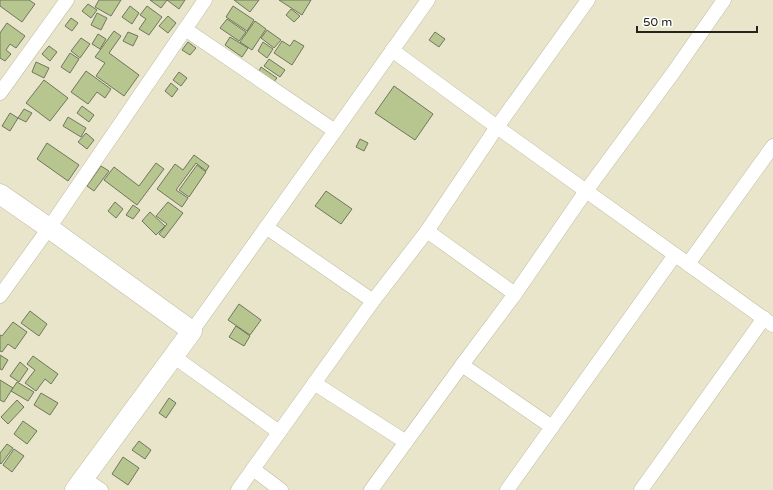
<svg xmlns="http://www.w3.org/2000/svg" width="773" height="490" font-family="'Varela Round',sans-serif">
<rect width="100%" height="100%" fill="#e9e5ca"/>
<g fill="#b7c68f" stroke="#70765f">
<path d="M0 0H29L35 4 22 22 0 6Z"/>
<path d="M99 0H121L111 16 95 7Z"/>
<path d="M150 0H185L179 9 167 0 161 8Z"/>
<path d="M234 0H259L250 12Z"/>
<path d="M279 0H311L302 15Z"/>
<path d="M88 4 97 10 91 18 82 11Z"/>
<path d="M130 6 139 13 132 24 122 17Z"/>
<path d="M147 6 162 17 149 35 139 29 146 19 140 15Z"/>
<path d="M233 6 254 20 247 31 226 17Z"/>
<path d="M291 9 300 16 294 22 286 15Z"/>
<path d="M97 13 107 18 101 30 91 25Z"/>
<path d="M168 16 176 23 168 33 159 26Z"/>
<path d="M71 18 78 23 72 31 65 26Z"/>
<path d="M227 19 246 32 239 41 220 28Z"/>
<path d="M255 21 266 29 252 50 240 42Z"/>
<path d="M7 23 25 36 16 48 10 44 6 50 11 54 5 61 0 58V33Z"/>
<path d="M267 30 281 40 274 48 261 38Z"/>
<path d="M114 31 121 36 109 53 139 75 124 96 96 76 105 63 95 57Z"/>
<path d="M128 32 138 36 133 46 123 41Z"/>
<path d="M435 32 445 39 439 47 429 40Z"/>
<path d="M98 34 106 39 100 49 92 44Z"/>
<path d="M230 37 248 48 242 57 225 45Z"/>
<path d="M81 38 90 44 80 58 71 51Z"/>
<path d="M294 40 304 46 292 65 274 53 282 41 290 46Z"/>
<path d="M188 42 196 48 190 55 182 50Z"/>
<path d="M263 42 273 49 267 58 258 51Z"/>
<path d="M49 46 57 52 50 61 42 54Z"/>
<path d="M70 53 79 59 70 73 61 67Z"/>
<path d="M269 59 285 70 280 77 264 66Z"/>
<path d="M36 62 49 68 44 78 32 72Z"/>
<path d="M261 67 277 78 273 83 258 73Z"/>
<path d="M86 71 111 89 105 98 97 92 88 104 71 92Z"/>
<path d="M179 72 187 78 181 86 173 80Z"/>
<path d="M44 80 68 98 50 121 26 103Z"/>
<path d="M171 83 178 89 172 97 165 91Z"/>
<path d="M394 86 433 114 415 140 375 113Z"/>
<path d="M82 106 94 115 89 122 77 113Z"/>
<path d="M24 109 32 113 26 122 18 118Z"/>
<path d="M10 113 18 118 10 131 2 126Z"/>
<path d="M68 117 86 128 81 137 63 126Z"/>
<path d="M86 133 94 140 87 149 78 142Z"/>
<path d="M360 139 368 143 364 151 356 147Z"/>
<path d="M47 143 79 165 68 181 37 159Z"/>
<path d="M194 155 209 166 206 171 196 163 176 190 188 198 182 207 157 189 175 164 183 170Z"/>
<path d="M156 163 164 169 137 205 104 180 114 167 139 186Z"/>
<path d="M197 165 206 172 189 197 179 190Z"/>
<path d="M101 166 109 171 94 191 87 186Z"/>
<path d="M326 191 352 209 341 224 315 206Z"/>
<path d="M115 202 123 209 116 218 108 211Z"/>
<path d="M168 202 183 213 164 238 159 234 167 224 156 216Z"/>
<path d="M133 205 140 210 133 219 126 215Z"/>
<path d="M150 212 165 226 156 235 142 221Z"/>
<path d="M239 304 261 320 250 335 228 320Z"/>
<path d="M30 311 47 324 39 336 21 323Z"/>
<path d="M13 322 27 332 15 349 8 344 2 352 0 351V335L2 336Z"/>
<path d="M236 326 250 336 244 346 229 337Z"/>
<path d="M0 355 8 360 2 370 0 369Z"/>
<path d="M33 356 58 374 51 384 45 379 36 391 25 383 35 370 27 364Z"/>
<path d="M20 362 28 369 19 382 10 376Z"/>
<path d="M0 380 13 388 4 402 0 400Z"/>
<path d="M17 382 34 392 28 401 11 391Z"/>
<path d="M41 393 58 403 50 415 34 405Z"/>
<path d="M169 398 176 403 166 418 159 413Z"/>
<path d="M17 400 24 407 8 424 1 417Z"/>
<path d="M23 421 37 431 27 444 14 434Z"/>
<path d="M139 441 151 450 145 459 132 450Z"/>
<path d="M7 444 13 448 1 464 0 463V453Z"/>
<path d="M14 449 24 456 12 472 3 465Z"/>
<path d="M123 457 139 468 128 485 112 474Z"/>
</g>
<g fill="none" stroke-linecap="round" stroke-linejoin="round">
<g stroke="#bfbba1" stroke-width="15">
<g id="street">
<path d="M185 29 335 131"/>
<path d="M392 50 497 127 773 325"/>
<path d="M0 93 67 0"/>
<path d="M266 227 373 301"/>
<path d="M427 231 515 294"/>
<path d="M688 264 773 146"/>
<path d="M0 296 49 228 205 0"/>
<path d="M192 331 335 131 428 0"/>
<path d="M173 356 279 432"/>
<path d="M462 365 552 427"/>
<path d="M314 383 406 442"/>
<path d="M253 469 281 490"/>
<path d="M83 478 101 490"/>
<path d="M238 490 373 301 427 231 497 127 588 0"/>
<path d="M371 490 462 365 515 294 586 191 673 73 724 0"/>
<path d="M507 490 675 255"/>
<path d="M641 490 764 318"/>
</g>
</g>
<g stroke="#bfbba1" stroke-width="21">
<path id="secondary" d="M0 194 49 228 192 331 75 490"/>
</g>
<use href="#street" stroke="#fff" stroke-width="14"/>
<use href="#secondary" stroke="#fff" stroke-width="20"/>
</g>
<path d="M637 26v6h120v-6" fill="none" stroke="#25241a" stroke-width="2"/>
<text x="643" y="26" font-size="12" fill="#25241a" stroke="#ffffff" stroke-width="3" paint-order="stroke">50 m</text>
</svg>
